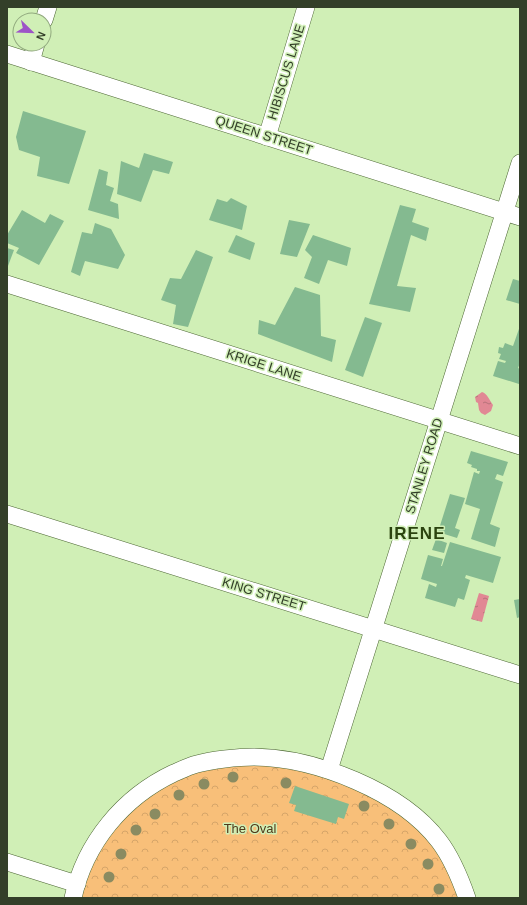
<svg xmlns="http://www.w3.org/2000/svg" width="527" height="905" font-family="Arial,sans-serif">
<defs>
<pattern id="forest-crowns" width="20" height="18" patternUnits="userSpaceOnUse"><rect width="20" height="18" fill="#f8bf79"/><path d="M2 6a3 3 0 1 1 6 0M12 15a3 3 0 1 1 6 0" fill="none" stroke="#d5a569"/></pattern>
<pattern id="water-ripples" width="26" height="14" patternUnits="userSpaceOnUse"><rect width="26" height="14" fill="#e18894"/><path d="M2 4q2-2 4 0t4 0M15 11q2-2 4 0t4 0" fill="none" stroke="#b77179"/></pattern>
</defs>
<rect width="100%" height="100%" fill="#d0efb6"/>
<path fill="url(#forest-crowns)" d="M255 756 359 783 441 841 462 898H73L75 884 149 783Z"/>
<g fill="url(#water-ripples)">
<path d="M482 392C487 393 490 401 493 405L491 411 485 415 481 413 479 410 478 403 476 402 475 397Z"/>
<path d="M479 593 489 596 482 622 471 619Z"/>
</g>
<g fill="#84ba90">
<path d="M23 111 86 131 69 184 37 176 40 157 19 150 16 137Z"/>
<path d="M144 153 173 162 169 174 153 170 141 202 117 194 121 161 139 168Z"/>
<path d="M99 169 108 172 106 185 114 188 110 201 118 204 119 219 88 210Z"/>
<path d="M231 198 247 206 242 230 209 220 217 199 227 202Z"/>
<path d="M400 205 416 209 412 222 429 228 426 241 411 235 397 286 416 288 410 312 369 304Z"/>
<path d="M22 210 45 223 50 214 64 221 39 265 16 253 19 248 7 243V235Z"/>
<path d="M289 220 310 224 297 257 280 254Z"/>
<path d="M95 223 111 229 125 255 118 269 85 261 80 276 71 272 82 232 92 234Z"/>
<path d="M236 235 255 243 250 260 228 252Z"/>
<path d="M313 235 351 248 347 266 328 260 319 284 304 278 312 257 305 250Z"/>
<path d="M7 248 14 250 8 266H7Z"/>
<path d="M196 250 213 257 188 327 173 324 176 305 161 300 170 278 181 279Z"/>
<path d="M513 279 520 281V304L506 300Z"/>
<path d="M295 287 320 295 321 336 336 340 332 362 258 334 259 320 275 325Z"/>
<path d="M365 317 382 323 363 377 345 370Z"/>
<path d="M520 326V363L518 368 520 369V379L519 384 493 376 498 361 505 363 506 361 499 359 501 354 498 353 499 347 503 348 505 343 513 346Z"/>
<path d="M471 451 508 462 503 476 497 474 495 479 503 482 490 524 500 528 495 547 471 539 480 509 465 504 474 472 479 474 480 471H477V469L471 467 472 465 467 463Z"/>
<path d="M450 494 465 498 455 528 460 530 457 538 438 532Z"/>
<path d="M436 539 447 543 444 553 432 550Z"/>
<path d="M450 542 501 557 493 583 466 575 465 578 470 580 464 600 458 598 455 607 425 598 429 584 436 587 437 584 421 579 428 555 443 559 441 566H442Z"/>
<path d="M520 599V617L517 618 514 600Z"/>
<path d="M295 786 349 804 344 819 338 817 336 824 294 811 296 805 289 803Z"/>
</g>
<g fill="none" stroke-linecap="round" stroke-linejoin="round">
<g stroke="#4c6633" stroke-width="18">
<g id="minor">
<path d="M44 20 48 7"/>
<path d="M7 54 520 217"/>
<path d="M31 62 36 44"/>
<path d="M267 137 306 7"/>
<path d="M7 284 520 446"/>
<path d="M7 514 520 675"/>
<path d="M329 770 520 163"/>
<path d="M7 862 77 884"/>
<path d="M73 898C85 843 123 797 174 773 181 770 189 766 197 764 212 760 237 757 254 757 316 758 401 791 439 841 452 858 460 878 467 898"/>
</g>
</g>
<use href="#minor" stroke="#fff" stroke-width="17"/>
</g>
<g fill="#8a8b61">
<circle cx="233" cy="777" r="5.5"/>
<circle cx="286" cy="783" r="5.5"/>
<circle cx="204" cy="784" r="5.5"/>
<circle cx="179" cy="795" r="5.5"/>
<circle cx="364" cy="806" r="5.5"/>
<circle cx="155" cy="814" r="5.5"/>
<circle cx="389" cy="824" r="5.5"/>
<circle cx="136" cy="830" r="5.5"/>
<circle cx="411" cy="844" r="5.5"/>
<circle cx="121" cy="854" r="5.5"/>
<circle cx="428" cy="864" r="5.5"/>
<circle cx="109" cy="877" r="5.5"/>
<circle cx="439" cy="889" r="5.5"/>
</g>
<g text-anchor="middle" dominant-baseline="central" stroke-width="3" stroke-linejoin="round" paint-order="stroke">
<g font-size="13" fill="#333f29" stroke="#d0efb6">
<text transform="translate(286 72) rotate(-73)">HIBISCUS LANE</text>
<text transform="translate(264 135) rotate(18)">QUEEN STREET</text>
<text transform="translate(264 365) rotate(18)">KRIGE LANE</text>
<text transform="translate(424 466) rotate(-73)">STANLEY ROAD</text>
<text transform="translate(264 594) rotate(17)">KING STREET</text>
</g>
<g font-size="13" fill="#513a1b" stroke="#d0efb6">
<text x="250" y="828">The Oval</text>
</g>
<g font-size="17" font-weight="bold" letter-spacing="1" fill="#2b430f" stroke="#d0efb6">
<text x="417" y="533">IRENE</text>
</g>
</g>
<rect width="527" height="905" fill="none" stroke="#333f29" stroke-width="16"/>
<g transform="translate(32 32) rotate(113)"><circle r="19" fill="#d0efb6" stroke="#91a97e"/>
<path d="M0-3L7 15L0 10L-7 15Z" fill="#9d54c7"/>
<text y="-6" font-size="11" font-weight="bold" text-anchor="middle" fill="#333f29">N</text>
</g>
</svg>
